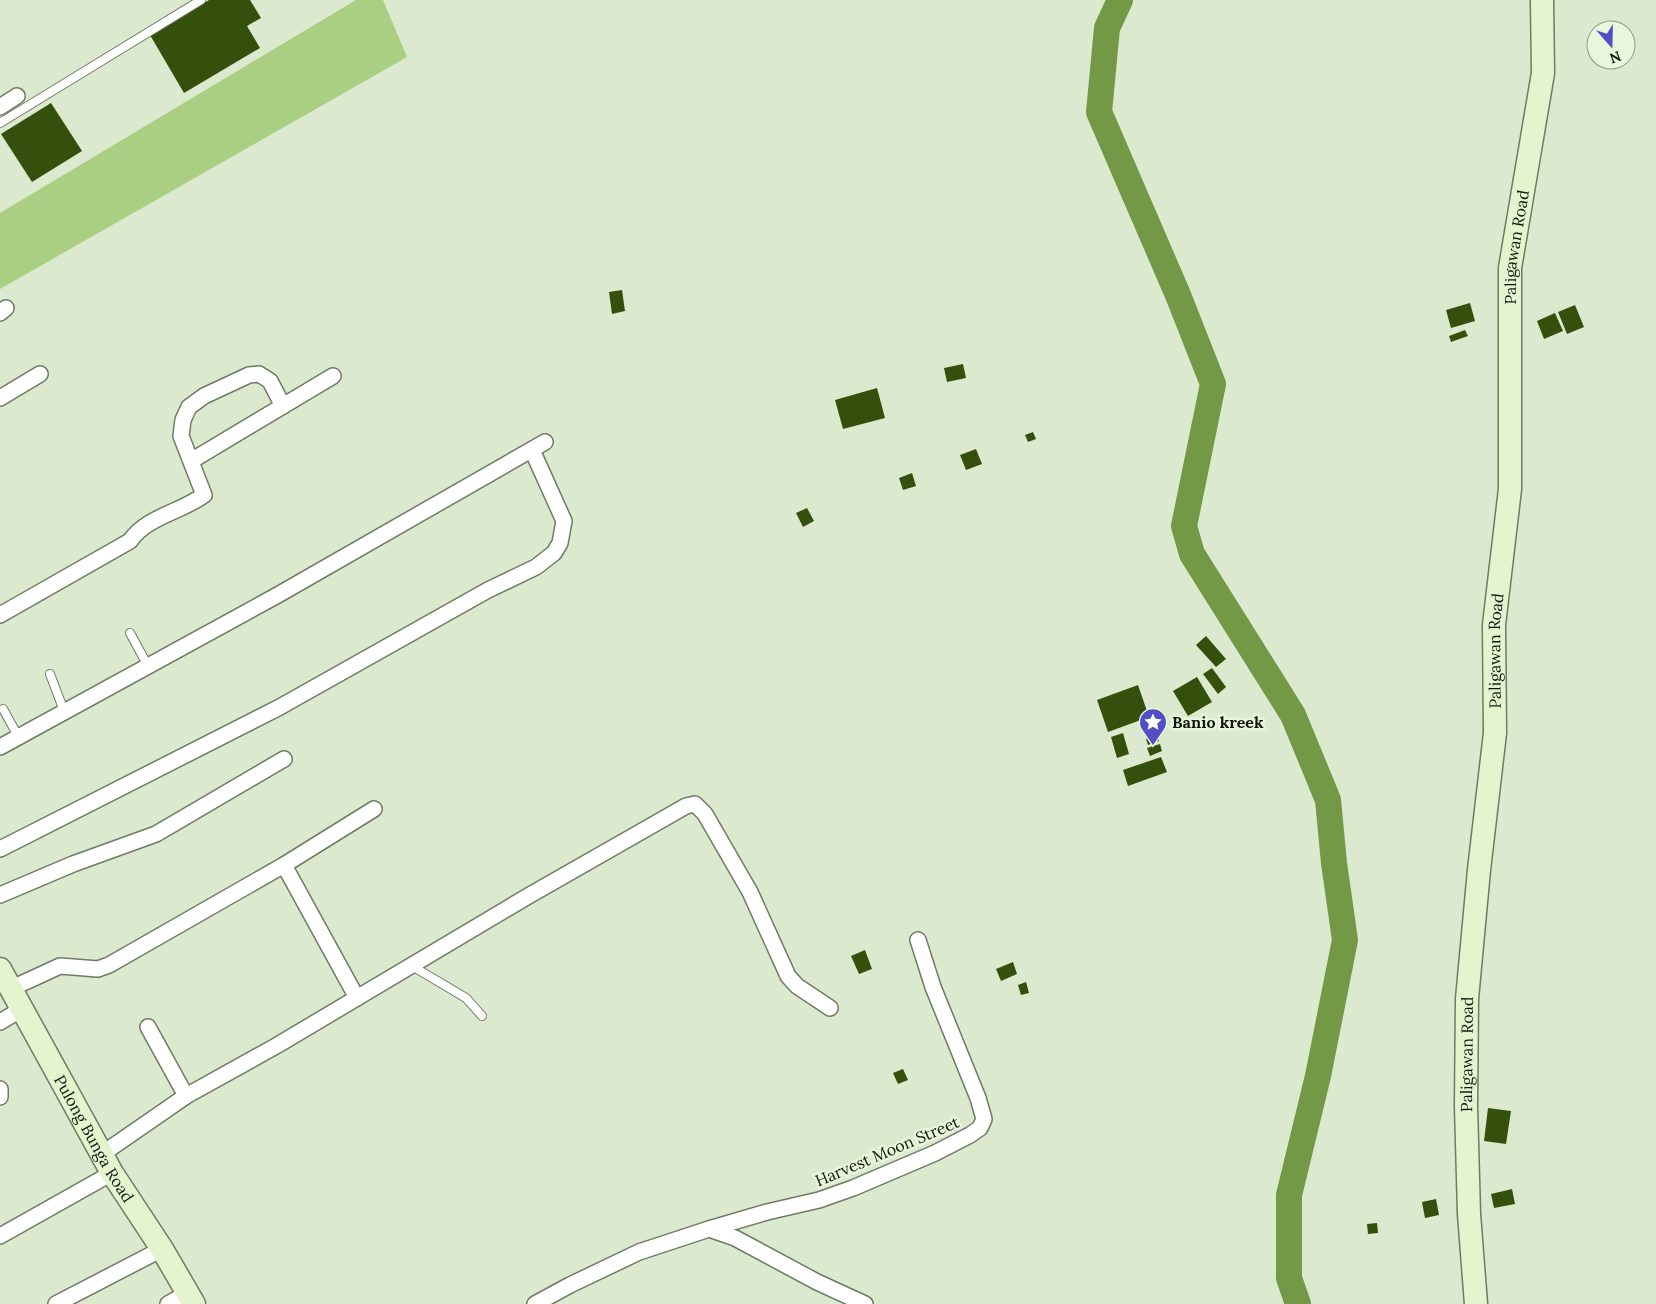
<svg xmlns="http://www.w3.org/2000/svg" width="1656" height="1304" font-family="Lora,serif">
<rect width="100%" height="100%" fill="#dbe9ce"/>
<path fill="#aace82" d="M356 0H383L407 57 0 289V213Z"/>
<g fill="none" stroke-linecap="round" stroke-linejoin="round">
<path stroke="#749946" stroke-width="26" d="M1120 0 1107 28 1099 112 1178 295 1213 384 1184 526 1192 554 1293 715 1328 800 1334 863 1345 940 1318 1076 1289 1195V1278L1298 1304"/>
</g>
<g fill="#35500d">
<path d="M209 0H250L261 18 247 26 260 48 184 93 150 35Z"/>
<path d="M51 103 82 151 32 182 1 134Z"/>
<path d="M622 290 625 311 612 314 609 292Z"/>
<path d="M1470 303 1475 321 1451 328 1446 310Z"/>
<path d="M1575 305 1584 327 1567 334 1558 312Z"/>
<path d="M1555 313 1563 331 1544 339 1537 321Z"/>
<path d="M1465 330 1468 336 1451 342 1449 336Z"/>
<path d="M963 364 966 378 947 382 944 368Z"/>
<path d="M877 388 885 418 843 429 835 400Z"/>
<path d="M1033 432 1036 439 1028 442 1025 435Z"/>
<path d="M976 449 982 464 966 470 960 455Z"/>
<path d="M912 473 916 486 903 490 899 478Z"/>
<path d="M807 508 814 521 803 527 796 513Z"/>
<path d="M1206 636 1226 659 1216 667 1196 645Z"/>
<path d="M1212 668 1226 687 1218 694 1203 674Z"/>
<path d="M1197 677 1212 702 1188 716 1173 691Z"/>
<path d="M1138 685 1149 717 1108 732 1097 700Z"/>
<path d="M1123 733 1129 754 1117 758 1111 737Z"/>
<path d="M1157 735 1159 741 1148 745 1146 739Z"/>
<path d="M1160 744 1162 751 1150 756 1147 748Z"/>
<path d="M1161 757 1167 772 1128 786 1123 770Z"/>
<path d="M865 950 872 969 859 974 851 956Z"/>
<path d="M1013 962 1017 974 1001 981 996 969Z"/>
<path d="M1026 982 1029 993 1021 995 1018 985Z"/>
<path d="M903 1069 908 1080 898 1084 893 1073Z"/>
<path d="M1488 1108 1511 1111 1506 1144 1484 1141Z"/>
<path d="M1512 1189 1515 1204 1494 1208 1491 1194Z"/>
<path d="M1436 1199 1439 1215 1425 1218 1422 1202Z"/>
<path d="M1377 1223 1378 1233 1368 1234 1367 1224Z"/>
</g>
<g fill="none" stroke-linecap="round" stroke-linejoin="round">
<g stroke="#6f7b63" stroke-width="10">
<g id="lane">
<path d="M0 123 201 0"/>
<path d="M130 633 148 666"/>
<path d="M50 674 64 711"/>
<path d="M3 709 18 736"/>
<path d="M412 966 466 998 482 1016"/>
</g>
</g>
<g stroke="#6f7b63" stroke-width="18">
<g id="street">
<path d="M0 107 17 96"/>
<path d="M0 313 6 308"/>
<path d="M0 398 40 374"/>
<path d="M191 461 333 376"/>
<path d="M0 615 130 541C146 517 181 512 204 495L181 436 183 420 189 407 204 396 249 375 259 374 270 381 283 406"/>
<path d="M0 747 276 596 545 442"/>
<path d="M0 849 278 708 488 590 536 567 554 553 560 543 564 521 532 450"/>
<path d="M284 865 357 998"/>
<path d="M0 895 73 864 156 834 284 759"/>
<path d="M10 989 60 966 98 969 109 965 284 865 374 809"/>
<path d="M0 1022 22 1009"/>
<path d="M148 1027 186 1096"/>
<path d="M0 1089V1097"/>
<path d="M102 1154 186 1096 276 1046 530 895 686 806 695 804 705 814 750 892 788 976 797 986 830 1008"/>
<path d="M709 1229 735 1238 817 1282 865 1304"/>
<path d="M0 1236 112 1173"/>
<path d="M56 1304 162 1249"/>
<path d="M168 1304 187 1293"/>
<path d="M535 1304 570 1285 639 1252 709 1229 767 1212 819 1200 853 1188 935 1153 970 1135 980 1128 984 1119 978 1098 933 987 918 940"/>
</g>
</g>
<g stroke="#6f7b63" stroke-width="25">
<g id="secondary">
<path id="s1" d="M0 969 112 1173 162 1249 194 1304"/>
<path id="s2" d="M1476 1304 1469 1214 1466 1106 1467 999 1479 870 1495 733 1494 625 1510 489V268L1543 73 1542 0"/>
</g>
</g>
<use href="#lane" stroke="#fff" stroke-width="8"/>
<use href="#street" stroke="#fff" stroke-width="15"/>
<use href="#secondary" stroke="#e3f4ce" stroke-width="22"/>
</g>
<defs>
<g id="sight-pin" transform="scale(1.4375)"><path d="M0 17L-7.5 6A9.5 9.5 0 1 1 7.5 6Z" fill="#534ec5" stroke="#e8f6db"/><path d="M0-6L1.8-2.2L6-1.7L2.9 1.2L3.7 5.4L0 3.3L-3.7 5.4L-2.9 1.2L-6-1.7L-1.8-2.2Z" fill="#fff"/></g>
</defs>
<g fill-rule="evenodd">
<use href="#sight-pin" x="1153" y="722"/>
</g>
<g text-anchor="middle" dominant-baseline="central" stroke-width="5" stroke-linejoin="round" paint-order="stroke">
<g font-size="16" fill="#12170d" stroke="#e8f6db">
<text stroke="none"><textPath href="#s2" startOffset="1060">Paligawan Road</textPath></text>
<text stroke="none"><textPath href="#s2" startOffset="655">Paligawan Road</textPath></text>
<text stroke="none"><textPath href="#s2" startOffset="250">Paligawan Road</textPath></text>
<text stroke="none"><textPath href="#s1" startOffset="194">Pulong Bunga Road</textPath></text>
<text transform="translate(887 1151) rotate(-23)">Harvest Moon Street</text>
</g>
<g font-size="16" font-weight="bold" fill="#12170d" stroke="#e8f6db" text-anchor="start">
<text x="1172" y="722">Banio kreek</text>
</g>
</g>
<g transform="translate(1611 45) rotate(160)"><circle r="24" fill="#e8f6db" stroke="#929d89"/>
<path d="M0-4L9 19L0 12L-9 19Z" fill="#534ec5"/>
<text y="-8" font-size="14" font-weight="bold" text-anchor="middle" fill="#12170d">N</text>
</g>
</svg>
